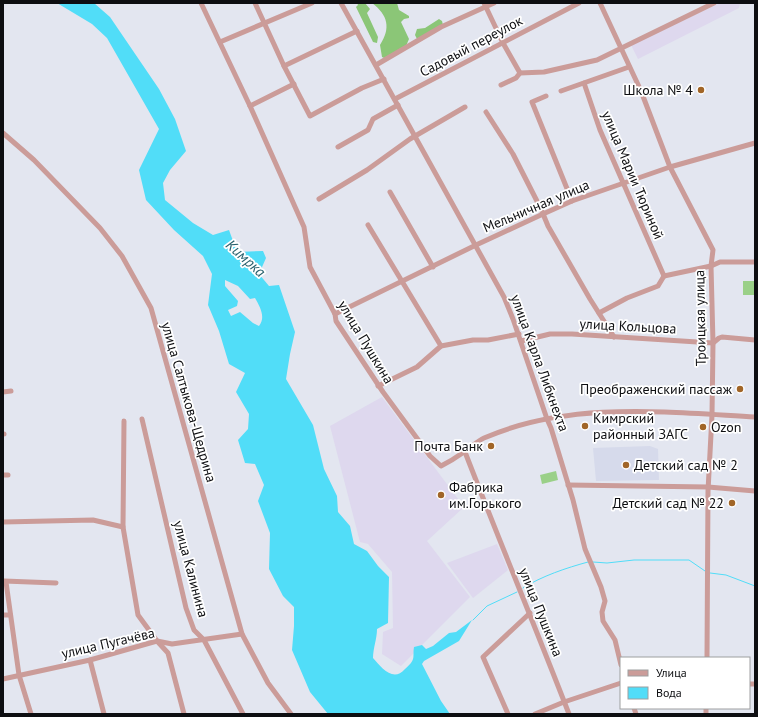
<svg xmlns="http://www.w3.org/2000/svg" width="758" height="717" font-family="'PT Sans',sans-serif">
<rect width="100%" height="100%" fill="#e3e6f0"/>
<path fill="#d6daeb" d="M650 446 658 449 659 480 596 481 593 448Z"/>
<g fill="#ded8ee">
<path d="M720 3H740L739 8 638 59 631 45Z"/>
<path d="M382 397 464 507 427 541 470 597 401 666 382 654 383 632 393 628 392 572 368 544 360 542 330 426Z"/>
<path d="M497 544 508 570 473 598 447 563Z"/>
</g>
<g fill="#9ad088">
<rect x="743" y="281" width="12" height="14"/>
<path d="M556 471 558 480 542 484 540 475Z"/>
</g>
<g fill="#8bc677">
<path d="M357 3H365L370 9 367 13 378 37 377 43 373 42 356 7 358 5Z"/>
<path d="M372 3H397L399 10 409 16V18L404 19 401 22 409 39 406 46 386 59 382 57 380 45C391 28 388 15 372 3Z"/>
<path d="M439 19 442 21 443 25 417 39 415 35 417 29 425 28Z"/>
</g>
<path fill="#51ddf8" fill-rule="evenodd" d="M57 3H94L110 17 159 89 175 119 186 151 170 170 163 183 165 200 193 223 213 235 229 230 237 252 263 251 266 258 259 274 269 286 279 285 295 332 290 354 286 379 313 425 324 469 337 496 338 512 350 526 354 544 367 551 378 566 389 577 388 623 377 629C377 639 373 648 373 658 381 667 393 683 405 669 407 667 412 663 413 659 414 656 413 651 414 647L422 645 426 649 433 646 449 633 456 632 472 620 459 641 424 661 422 664 441 701 450 714H328L310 692 292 650 294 626V607L283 596 269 569 270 533 258 501 264 485 255 464 245 463 238 440 248 429 249 414 236 392 245 373 229 364 219 331 208 305 212 274 203 256 174 230 146 200 139 170 159 129 107 38 92 24ZM225 280 238 286 250 299 255 298C260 307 266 317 259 326L253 323 240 312 231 316 228 310 237 306 238 301 225 286Z"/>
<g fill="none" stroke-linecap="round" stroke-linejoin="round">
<g stroke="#51ddf8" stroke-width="1">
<path d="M593 562 607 563 634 560H689L705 571"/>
<path d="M710 573 726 575 755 586"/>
<path d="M523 588C542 576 566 568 588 562"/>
<path d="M473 620 487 606 517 592"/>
</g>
<g stroke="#cb9c99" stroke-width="5">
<path d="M201 3 250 106 304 227 310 267 335 314 336 321 383 392 430 456 441 466C449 462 457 457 464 452 471 448 477 441 484 438 569 401 665 412 755 417"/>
<path d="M255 3 284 66 310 116 362 88 384 79"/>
<path d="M341 3 504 297 513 319 547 419 551 428 573 500 585 549 601 587 605 601 602 612 603 621 615 640 621 665"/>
<path d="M484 3 503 43 520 73"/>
<path d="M600 3 641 91 670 167 713 250 711 266 713 343 712 415 708 491 707 658"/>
<path d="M220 42 312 3"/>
<path d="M376 65 441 27 494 3"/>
<path d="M284 66 357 31"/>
<path d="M584 83 600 130 664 276"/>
<path d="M501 85 516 78 520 73 544 72 597 60 714 3"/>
<path d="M561 91 629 67"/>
<path d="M546 96 532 102 572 201"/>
<path d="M395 99 579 3"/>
<path d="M250 106 294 84"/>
<path d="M486 112 513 154 541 209 548 226 590 299 614 337"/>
<path d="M3 133 34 160 100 228 122 256 151 308 242 634 268 683 291 714"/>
<path d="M338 147 368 130 373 119 398 105"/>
<path d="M390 192 433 267"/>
<path d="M319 199 367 170 410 139 465 107"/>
<path d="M368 225 441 346"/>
<path d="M664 276 711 266 720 262H755"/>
<path d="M599 313 627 298 658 286 664 276"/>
<path d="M335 314 476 245 543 214 572 201 670 167 755 143"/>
<path d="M521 341 550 334H572L713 343 719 338 722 337 755 340"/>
<path d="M378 386 417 367 441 346 473 340H488L519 334"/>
<path d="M3 392 11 391"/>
<path d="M142 419 186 608 194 630 204 640 243 714"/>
<path d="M124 421 123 527 138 615 157 641 168 653 184 714"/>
<path d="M3 434H4"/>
<path d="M465 452C499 540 535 626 569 714"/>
<path d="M3 475H8"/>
<path d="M568 485 708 487 755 491"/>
<path d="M3 522 93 520 123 527"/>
<path d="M4 581 56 583"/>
<path d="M6 582 19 675 31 714"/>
<path d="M3 615H10"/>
<path d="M90 660 104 714"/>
<path d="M3 679 90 660 157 641 172 644 242 634"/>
<path d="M749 684H755"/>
<path d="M634 708 636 714"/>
<path d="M508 714 483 657 530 613"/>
<path d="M535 714 564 702 621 683"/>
<path d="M706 714V708"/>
</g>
</g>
<g fill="#a16527" stroke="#fff" stroke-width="1.5">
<circle cx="701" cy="90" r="4"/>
<circle cx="740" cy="389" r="4"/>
<circle cx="585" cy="426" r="4"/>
<circle cx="703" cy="427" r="4"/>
<circle cx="491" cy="446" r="4"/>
<circle cx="626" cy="465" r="4"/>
<circle cx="441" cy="495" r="4"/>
<circle cx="732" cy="503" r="4"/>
</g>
<g text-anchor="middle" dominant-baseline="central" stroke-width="3.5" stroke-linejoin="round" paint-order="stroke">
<g font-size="14" fill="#0d0e11" stroke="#fff">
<text transform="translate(471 46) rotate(-28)">Садовый переулок</text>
<text transform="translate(633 175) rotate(67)">улица Марии Тюриной</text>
<text transform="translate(536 206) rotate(-23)">Мельничная улица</text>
<text transform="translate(700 318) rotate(-91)">Троицкая улица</text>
<text transform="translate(628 326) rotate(3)">улица Кольцова</text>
<text transform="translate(366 342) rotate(59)">улица Пушкина</text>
<text transform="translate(540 363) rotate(70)">улица Карла Либкнехта</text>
<text transform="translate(189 402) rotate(74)">улица Салтыкова-Щедрина</text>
<text transform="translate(191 569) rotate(75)">улица Калинина</text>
<text transform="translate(541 612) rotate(68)">улица Пушкина</text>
<text transform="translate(108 643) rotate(-13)">улица Пугачёва</text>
</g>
<g font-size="14" fill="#0d0e11" stroke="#fff" text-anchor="end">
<text x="693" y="90">Школа № 4</text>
<text x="732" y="389">Преображенский пассаж</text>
<text x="593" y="418" text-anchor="start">Кимрский<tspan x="593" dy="16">районный ЗАГС</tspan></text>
<text x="711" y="427" text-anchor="start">Ozon</text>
<text x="483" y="446">Почта Банк</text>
<text x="634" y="465" text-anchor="start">Детский сад № 2</text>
<text x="449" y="487" text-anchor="start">Фабрика<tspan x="449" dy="16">им.Горького</tspan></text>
<text x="724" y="503">Детский сад № 22</text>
</g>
<g font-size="15" font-style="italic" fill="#28606c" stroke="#fff">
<text transform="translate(246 258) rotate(42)">Кимрка</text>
</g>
</g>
<rect width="758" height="717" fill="none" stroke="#0d0e11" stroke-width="8"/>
<rect x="620" y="657" width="130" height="52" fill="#ffffff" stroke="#9e9fa0"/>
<rect x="628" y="670" width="20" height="6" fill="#cb9c99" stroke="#9e9fa0"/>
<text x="656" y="677" font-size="12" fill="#0d0e11">Улица</text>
<rect x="628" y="687" width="20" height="12" fill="#51ddf8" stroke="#9e9fa0"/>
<text x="656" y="697" font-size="12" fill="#0d0e11">Вода</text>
</svg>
